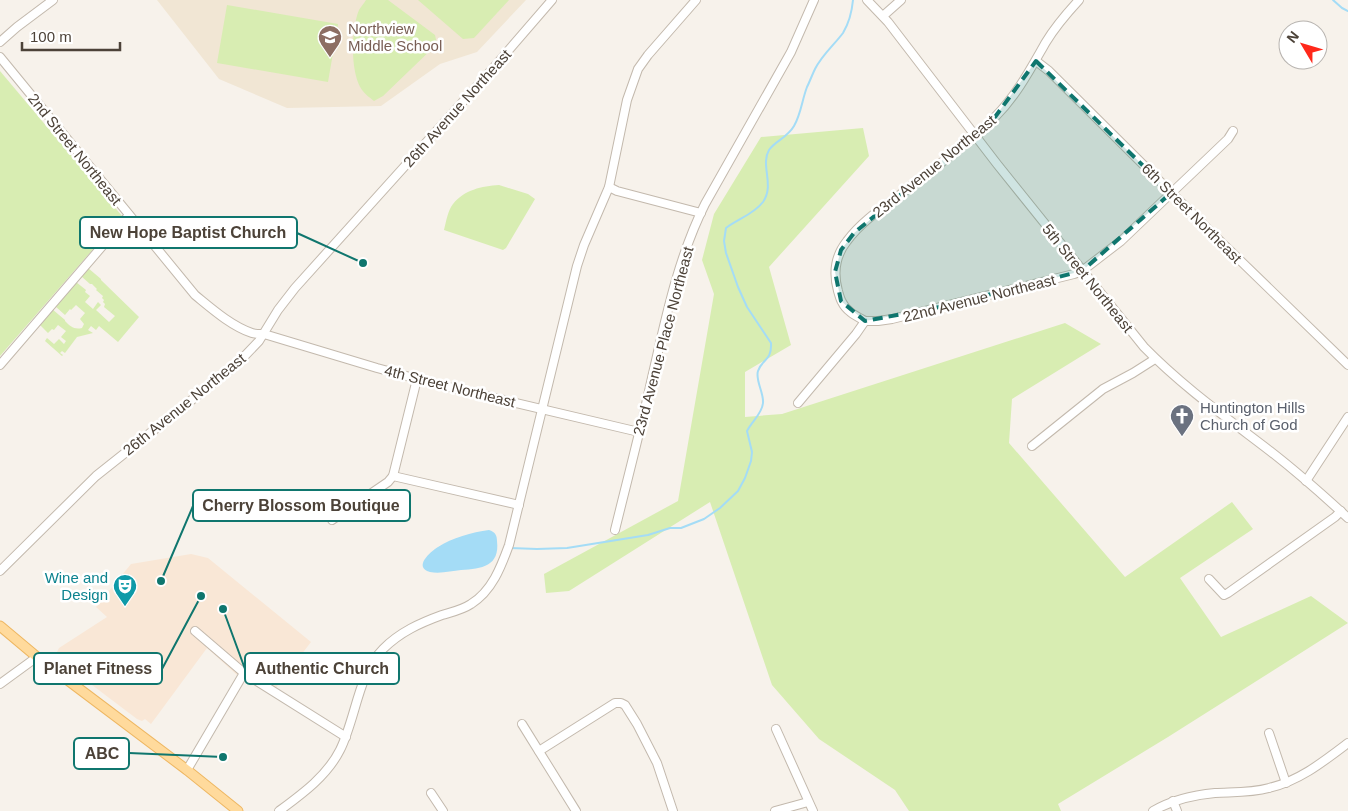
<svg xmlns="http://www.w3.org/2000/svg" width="1348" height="811" font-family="Arial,sans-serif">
<rect width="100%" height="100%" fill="#f7f2eb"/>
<path fill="#f9e7d6" d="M191 554 208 558 311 642 275 689 241 669 237 675 207 648 151 724 145 719 142 721 137 719 59 660 56 656 57 652 59 648 107 617 96 607 131 564Z"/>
<path fill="#f1e6d4" d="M157 0H526L477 52 440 64 381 106 287 108 219 79Z"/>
<g fill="#d8edb2">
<path d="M366 0H388L435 35 437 44 383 96 374 101C370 98 365 94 362 90 350 73 351 29 359 10 361 7 364 3 366 0Z"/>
<path d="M418 0H509L474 38 463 39Z"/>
<path d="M227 5 338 24 328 82 217 63Z"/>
<path d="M0 71 122 216 0 356Z"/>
<path d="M863 128 869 156 769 267 791 345 745 372V417L782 414 1065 323 1101 344 1012 399 1009 443 1125 577 1232 502 1253 529 1180 578 1221 637 1311 596 1348 623 1168 737 1058 804 1061 811H909L895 790 819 739 772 685 710 502 569 591 546 593 544 574 678 501 714 294 702 260 714 214 761 137Z"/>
<path d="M499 185 528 194 535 199 506 248 503 250 444 230C446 222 448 210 453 204 464 190 482 186 499 185Z"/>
<path d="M88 268 101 279V280L139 317 118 342 99 326 96 330 91 326 88 330 93 333 77 337 65 353 62 351 60 353 63 355 62 356 45 341 47 338 54 344 59 339 64 344 66 341 61 337 66 331 58 325 54 330 52 329 48 333 39 324 52 309 65 320V321C70 326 74 330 82 328L84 324 80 319 85 313 76 305 71 310 70 309 65 315 55 306 76 282 86 290 85 292 90 296 85 302 93 309 98 302 101 305 96 310 109 322 115 316 104 307 105 304 103 302 104 300 102 298 103 296 96 290 97 289 92 284H90L81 276Z"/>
</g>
<path fill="#a4dcf6" d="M489 530C495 532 497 535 497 541 500 566 482 569 461 570 452 571 440 574 430 572 413 567 430 552 438 547 452 538 472 532 489 530Z"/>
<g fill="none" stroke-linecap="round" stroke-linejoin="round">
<g stroke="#a4dcf6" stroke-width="2">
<path d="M1333 0 1342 8 1348 11"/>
<path d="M510 548 537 549 567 548 648 535 670 528H681L704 519 720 508 738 491 745 478 751 461 752 452 747 431C752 421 762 414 763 403 764 393 755 380 758 371 762 359 772 361 771 343L747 307 738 287 726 253 724 241 726 228C738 219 754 214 763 202 775 185 760 165 769 150 775 141 787 138 794 126 801 114 802 100 807 87 810 81 812 75 815 69 822 55 834 45 843 33 849 23 852 11 853 0"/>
</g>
<g stroke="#c3b9ad" stroke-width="10">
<g id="minor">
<path d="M867 0 888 22 997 164 1144 347C1182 386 1227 418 1270 451 1297 472 1323 495 1348 518"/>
<path d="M883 16 901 0"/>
<path d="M0 42 17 27 53 0"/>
<path d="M0 57 195 295C211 308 231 326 252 333 255 334 260 334 264 334L377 368 436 384 639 432"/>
<path d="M1036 61 1049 71 1217 238 1348 365"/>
<path d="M609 187 617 191 701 213"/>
<path d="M865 321C856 316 846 311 842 302 840 299 839 294 838 291 833 273 835 256 847 241 861 222 882 208 901 194 933 169 966 145 995 117 1017 95 1031 68 1046 42 1055 27 1067 13 1079 0"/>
<path d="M0 365 129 215"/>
<path d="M798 403 856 334 865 321H878L892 319 1074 274 1082 271 1121 241 1228 139 1233 131"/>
<path d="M1032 446 1103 389 1133 373 1155 359"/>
<path d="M393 476 519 505"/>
<path d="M1306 481 1348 417"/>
<path d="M332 520 388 482 393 476 417 379"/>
<path d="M615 530C627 481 640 432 651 382 665 322 677 260 705 204L791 52 814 0"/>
<path d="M0 571 96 476 237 364 259 341 278 310 295 288 495 66 552 0"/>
<path d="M1209 579 1224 595 1228 593 1335 517 1341 511"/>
<path d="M195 631 244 673 346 737"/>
<path d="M0 684 37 657"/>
<path d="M522 724 576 811"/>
<path d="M776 729 813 811"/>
<path d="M1269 733 1286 783"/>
<path d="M539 751 615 703H621L625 705 637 724 657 763 673 811"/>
<path d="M187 770 244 673"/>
<path d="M431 793 443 811"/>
<path d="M1173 801 1177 811"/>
<path d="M279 811C302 794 327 776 340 750 356 718 358 674 383 649 400 632 420 623 442 615 452 612 462 610 471 604 492 591 501 567 509 545L577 266 584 245 609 187 627 100 638 69 648 55 696 0"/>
<path d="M775 811 808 802"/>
<path d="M1153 811C1172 800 1193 795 1215 793 1233 792 1251 793 1269 788 1299 781 1323 762 1348 743"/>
</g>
</g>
<g stroke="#eeb762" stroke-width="11">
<path id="major" d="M0 626 37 657 187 770 238 811"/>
</g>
<use href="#minor" stroke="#fff" stroke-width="8"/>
<use href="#major" stroke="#ffda9c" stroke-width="9"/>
</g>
<path fill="#0f766e" fill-opacity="0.2" stroke="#0f766e" stroke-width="4" stroke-dasharray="10 6" stroke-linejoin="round" d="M1036 61 1171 193 1082 271 940 307 865 321 841 301 835 272 841 250 854 233 995 117Z"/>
<defs>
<g id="school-pin" transform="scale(1.25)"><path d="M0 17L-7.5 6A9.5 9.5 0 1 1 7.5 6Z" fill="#8d6e63" stroke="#fff"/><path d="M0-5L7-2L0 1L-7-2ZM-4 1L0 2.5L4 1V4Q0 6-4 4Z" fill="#fff"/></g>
<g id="church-pin" transform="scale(1.25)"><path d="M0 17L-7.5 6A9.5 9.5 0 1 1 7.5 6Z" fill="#6b7280" stroke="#fff"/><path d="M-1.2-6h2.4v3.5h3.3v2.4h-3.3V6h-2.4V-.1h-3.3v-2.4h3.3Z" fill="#fff"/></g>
<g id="theatre-pin" transform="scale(1.25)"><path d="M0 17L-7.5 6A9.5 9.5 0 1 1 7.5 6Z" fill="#0f9aa8" stroke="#fff"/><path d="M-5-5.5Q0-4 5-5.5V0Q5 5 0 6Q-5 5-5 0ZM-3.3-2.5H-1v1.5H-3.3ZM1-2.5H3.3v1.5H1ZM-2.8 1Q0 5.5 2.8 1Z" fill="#fff"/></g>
</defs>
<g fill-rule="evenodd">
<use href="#school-pin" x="330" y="37"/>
<use href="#church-pin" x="1182" y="416"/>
<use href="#theatre-pin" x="125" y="586"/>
</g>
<g text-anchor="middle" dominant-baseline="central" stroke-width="5" stroke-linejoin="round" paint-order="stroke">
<g font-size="15" fill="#785e54" stroke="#fff" text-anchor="start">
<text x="348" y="28">Northview<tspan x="348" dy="17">Middle School</tspan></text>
</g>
<g font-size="15" fill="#4c4238" stroke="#fff">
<text transform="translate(457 108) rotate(-48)">26th Avenue Northeast</text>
<text transform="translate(75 149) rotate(51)">2nd Street Northeast</text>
<text transform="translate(934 166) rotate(-39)">23rd Avenue Northeast</text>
<text transform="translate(1192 213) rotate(45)">6th Street Northeast</text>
<text transform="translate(1088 278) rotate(51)">5th Street Northeast</text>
<text transform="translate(979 298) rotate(-14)">22nd Avenue Northeast</text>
<text transform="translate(663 341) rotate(-75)">23rd Avenue Place Northeast</text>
<text transform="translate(450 386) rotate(14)">4th Street Northeast</text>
<text transform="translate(184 404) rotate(-39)">26th Avenue Northeast</text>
</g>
<g font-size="15" fill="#5b616d" stroke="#fff" text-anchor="start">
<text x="1200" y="407">Huntington Hills<tspan x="1200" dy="17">Church of God</tspan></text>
</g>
<g font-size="15" fill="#0d838f" stroke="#fff" text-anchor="end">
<text x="108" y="577">Wine and<tspan x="108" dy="17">Design</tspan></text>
</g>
</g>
<path fill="none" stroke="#0f766e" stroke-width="2" d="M363 263L297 233M161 581L193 506M201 596L162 669M223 609L245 669M223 757L129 753"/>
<g fill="#0f766e" stroke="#fff" stroke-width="2">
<circle cx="363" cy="263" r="5"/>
<circle cx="161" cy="581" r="5"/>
<circle cx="201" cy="596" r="5"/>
<circle cx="223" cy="609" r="5"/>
<circle cx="223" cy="757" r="5"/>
</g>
<g fill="#fff" stroke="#0f766e" stroke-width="2">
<rect x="80" y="217" width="217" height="31" rx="5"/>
<rect x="193" y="490" width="217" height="31" rx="5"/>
<rect x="34" y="653" width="128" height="31" rx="5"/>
<rect x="245" y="653" width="154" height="31" rx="5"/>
<rect x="74" y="738" width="55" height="31" rx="5"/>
</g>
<g font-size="16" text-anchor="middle" font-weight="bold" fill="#4c4238">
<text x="188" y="238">New Hope Baptist Church</text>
<text x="301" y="511">Cherry Blossom Boutique</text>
<text x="98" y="674">Planet Fitness</text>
<text x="322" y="674">Authentic Church</text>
<text x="102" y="759">ABC</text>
</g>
<g transform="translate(1303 45) rotate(308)"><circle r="24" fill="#ffffff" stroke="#b7b3af"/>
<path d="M0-4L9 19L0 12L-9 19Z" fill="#ff281a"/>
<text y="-8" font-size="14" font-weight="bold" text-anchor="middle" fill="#4c4238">N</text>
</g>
<path d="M22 42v8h98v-8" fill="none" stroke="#4c4238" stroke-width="2.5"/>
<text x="30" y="42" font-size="15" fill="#4c4238" stroke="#ffffff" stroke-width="4" paint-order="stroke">100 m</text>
</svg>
